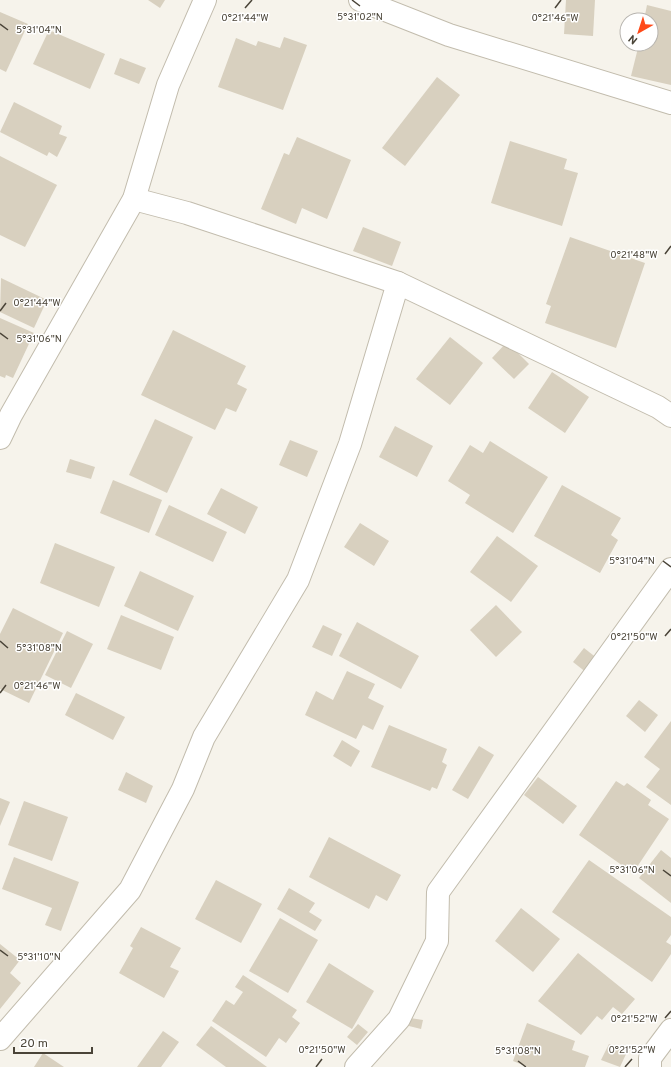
<svg xmlns="http://www.w3.org/2000/svg" width="671" height="1067" font-family="Overpass,sans-serif">
<rect width="100%" height="100%" fill="#f6f3eb"/>
<g fill="#d8d0bf">
<path d="M148 0H165L160 8Z"/>
<path d="M566 0H595L593 36 564 34Z"/>
<path d="M647 5 671 11V85L631 76 639 44H651V20H644Z"/>
<path d="M0 12 28 24 6 72 0 69Z"/>
<path d="M49 30 105 54 90 89 33 64Z"/>
<path d="M284 37 307 45 283 110 218 87 236 38 256 46 258 41 280 48Z"/>
<path d="M120 58 146 68 139 84 114 74Z"/>
<path d="M437 77 460 95 405 166 382 148Z"/>
<path d="M14 102 62 126 59 134 67 137 57 157 49 152 47 156 0 132Z"/>
<path d="M297 137 351 160 327 219 302 208 296 224 261 209 284 153 289 155Z"/>
<path d="M510 141 567 159 564 169 578 173 562 226 491 203Z"/>
<path d="M0 156 57 185 25 247 0 235Z"/>
<path d="M363 227 401 242 392 266 353 251Z"/>
<path d="M570 237 645 263 616 348 545 323 551 306 546 304Z"/>
<path d="M1 278 47 300 34 328 0 312Z"/>
<path d="M0 318 34 333 13 378 6 375 5 378 0 376Z"/>
<path d="M173 330 246 366 237 384 247 389 236 412 226 408 215 430 141 395Z"/>
<path d="M450 337 483 363 450 405 416 379Z"/>
<path d="M507 342 529 364 514 379 492 358Z"/>
<path d="M552 372 589 397 565 433 528 408Z"/>
<path d="M155 419 193 437 167 493 129 475Z"/>
<path d="M395 426 433 446 417 477 379 457Z"/>
<path d="M290 440 318 451 307 477 279 465Z"/>
<path d="M490 441 548 477 513 533 465 503 470 495 448 481 470 445 483 453Z"/>
<path d="M70 459 95 467 91 479 66 472Z"/>
<path d="M113 480 162 500 149 533 100 513Z"/>
<path d="M562 485 621 518 611 535 618 540 600 573 534 536Z"/>
<path d="M221 488 258 507 245 534 207 514Z"/>
<path d="M169 505 227 532 213 562 155 535Z"/>
<path d="M360 523 389 541 374 566 344 547Z"/>
<path d="M497 536 538 566 511 602 470 572Z"/>
<path d="M55 543 115 567 99 607 40 583Z"/>
<path d="M140 571 194 596 178 631 124 606Z"/>
<path d="M496 605 522 632 496 657 470 630Z"/>
<path d="M13 608 63 633 29 703 0 689V634Z"/>
<path d="M121 615 174 637 161 670 107 649Z"/>
<path d="M357 622 419 656 401 689 339 656Z"/>
<path d="M323 625 342 634 332 656 312 647Z"/>
<path d="M67 631 93 644 71 688 45 675Z"/>
<path d="M584 648 598 659 587 673 573 662Z"/>
<path d="M347 671 375 684 368 698 384 706 373 730 363 725 356 739 305 715 316 691 333 700Z"/>
<path d="M76 693 125 717 113 740 65 715Z"/>
<path d="M639 700 658 715 645 732 626 716Z"/>
<path d="M671 721V805L646 787 660 769 644 757Z"/>
<path d="M389 725 447 749 442 762 447 765 437 789 432 787 430 791 371 767Z"/>
<path d="M342 740 360 751 351 767 333 756Z"/>
<path d="M479 746 494 755 468 799 452 790Z"/>
<path d="M126 772 153 786 146 803 118 790Z"/>
<path d="M538 777 577 806 563 824 524 795Z"/>
<path d="M616 781 624 786 627 783 651 800 648 805 669 819 633 873 579 835Z"/>
<path d="M0 798 10 802 0 826Z"/>
<path d="M24 801 68 817 52 861 8 845Z"/>
<path d="M329 837 401 875 387 901 376 895 369 909 309 877Z"/>
<path d="M661 850 671 858V903L639 878Z"/>
<path d="M14 857 79 882 61 931 45 925 52 908 2 889Z"/>
<path d="M589 860 671 917V935L666 942 671 945V954L652 982 552 912Z"/>
<path d="M216 880 262 904 241 943 195 919Z"/>
<path d="M289 888 315 903 309 912 322 920 315 931 277 909Z"/>
<path d="M521 908 560 939 533 972 495 941Z"/>
<path d="M280 918 318 940 288 993 249 971Z"/>
<path d="M141 927 181 948 170 967 179 971 164 998 119 973 133 948 130 946Z"/>
<path d="M0 944 20 960 10 973 21 983 0 1009Z"/>
<path d="M578 953 635 999 622 1014 613 1007 602 1020 597 1016 581 1035 538 1001Z"/>
<path d="M329 963 374 991 352 1029 306 1002Z"/>
<path d="M243 975 297 1010 292 1017 300 1023 286 1043 279 1038 266 1057 212 1021 226 1000 234 1005 243 992 235 987Z"/>
<path d="M410 1018 423 1020 421 1029 409 1026Z"/>
<path d="M527 1023 575 1041 572 1050 589 1056 585 1067H528L513 1061Z"/>
<path d="M358 1024 368 1032 357 1045 347 1037Z"/>
<path d="M211 1026 267 1067H226L196 1045Z"/>
<path d="M163 1031 179 1042 161 1067H137Z"/>
<path d="M609 1044 627 1052 620 1067 601 1060Z"/>
<path d="M43 1053 64 1067H34Z"/>
</g>
<g fill="none" stroke-linecap="round" stroke-linejoin="round">
<g stroke="#c2bcad" stroke-width="24">
<g id="street">
<path d="M360 0 449 35 671 103"/>
<path d="M134 199 187 213 398 283 658 407 671 416"/>
<path d="M0 438 11 415 134 199 168 85 205 0"/>
<path d="M0 1039 130 890 183 789 204 737 298 580 350 444 398 283"/>
<path d="M356 1067 399 1019 437 941 438 892 671 569"/>
<path d="M650 1067V1058L671 1030"/>
</g>
</g>
<use href="#street" stroke="#fff" stroke-width="22"/>
</g>
<path fill="none" stroke="#4a4438" stroke-width="1.5" d="M352 0 360 6M245 8 252 0M555 8 561 0M0 24 8 30M665 254 671 246M0 311 6 303M0 333 8 339M663 561 671 567M665 636 671 629M0 641 8 648M0 693 6 685M663 870 671 876M0 950 8 956M665 1018 671 1011M518 1061 526 1067M316 1067 322 1059M625 1067 632 1059"/>
<g font-size="10" text-anchor="middle" fill="#4a4438" stroke="#fff" stroke-width="3" stroke-linejoin="round" paint-order="stroke">
<text x="360" y="20">5°31'02"N</text>
<text x="245" y="21">0°21'44"W</text>
<text x="555" y="21">0°21'46"W</text>
<text x="39" y="33">5°31'04"N</text>
<text x="634" y="258">0°21'48"W</text>
<text x="37" y="306">0°21'44"W</text>
<text x="39" y="342">5°31'06"N</text>
<text x="632" y="564">5°31'04"N</text>
<text x="634" y="640">0°21'50"W</text>
<text x="39" y="651">5°31'08"N</text>
<text x="37" y="689">0°21'46"W</text>
<text x="632" y="873">5°31'06"N</text>
<text x="39" y="960">5°31'10"N</text>
<text x="634" y="1022">0°21'52"W</text>
<text x="322" y="1053">0°21'50"W</text>
<text x="632" y="1053">0°21'52"W</text>
<text x="518" y="1054">5°31'08"N</text>
</g>
<g transform="translate(639 32) rotate(219)"><circle r="19" fill="#ffffff" stroke="#b7b4af"/>
<path d="M0-3L7 15L0 10L-7 15Z" fill="#ff4918"/>
<text y="-6" font-size="11" font-weight="bold" text-anchor="middle" fill="#4a4438">N</text>
</g>
<path d="M14 1047v6h78v-6" fill="none" stroke="#4a4438" stroke-width="2"/>
<text x="20" y="1047" font-size="12" fill="#4a4438" stroke="#ffffff" stroke-width="3" paint-order="stroke">20 m</text>
</svg>
